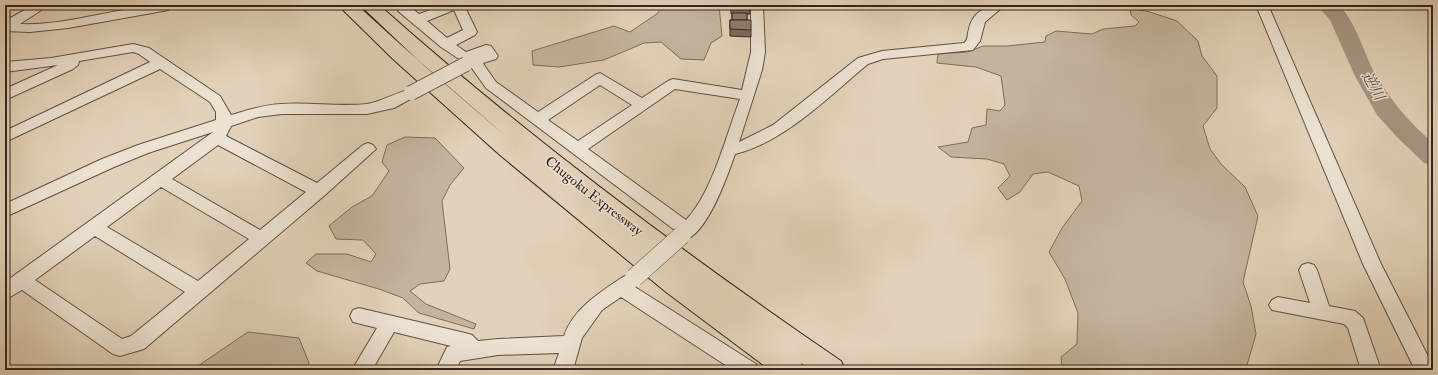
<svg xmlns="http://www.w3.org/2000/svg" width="1438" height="375" font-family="'IM FELL Double Pica','Noto Serif JP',serif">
<rect width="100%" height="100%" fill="#e2d2b9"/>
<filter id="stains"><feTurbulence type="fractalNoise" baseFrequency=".005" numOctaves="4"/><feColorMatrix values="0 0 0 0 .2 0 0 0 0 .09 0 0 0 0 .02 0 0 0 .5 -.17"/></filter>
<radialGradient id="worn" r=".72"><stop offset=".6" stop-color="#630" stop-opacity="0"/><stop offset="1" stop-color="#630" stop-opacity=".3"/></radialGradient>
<g fill="#c4b49e" stroke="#7c6c5d">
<path d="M662 5H719L722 36 711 43 704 60 681 59 661 42 644 43 604 60 559 67 533 65 532 51 614 26 630 32 658 13Z"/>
<path d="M1130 8 1150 12 1177 21 1198 41 1202 56 1217 76V108L1203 126 1210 149 1221 164 1245 187 1258 216 1243 282 1251 306 1256 334 1247 365 1249 370H1062L1061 357 1077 344 1078 313 1065 279 1049 252 1062 228 1082 201 1079 186 1048 172 1033 174 1020 192 1007 200 998 188 1010 176 1004 164 987 159 951 157 938 147 968 142 972 128 986 125 987 109 1000 111 1005 105 1001 76 976 67 937 63 938 54 968 52 983 46H1007L1045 42 1046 36 1056 31 1092 34 1103 29 1135 26 1139 22 1131 15Z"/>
<path d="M405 137 435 138 464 168 450 185 442 201 450 269 444 281 420 284 410 291 426 304 476 324 474 329 419 313 403 298 379 289 317 271 306 263 316 254H347L371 262 376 254 363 240 336 239 329 226 352 207 372 196 389 171 382 162 387 145Z"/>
<path d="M248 332 299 338 309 363 305 370H192Z"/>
</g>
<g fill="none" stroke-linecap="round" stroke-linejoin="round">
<path fill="#a79784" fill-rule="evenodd" d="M1317 5H1339C1356 23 1362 48 1373 70 1389 99 1408 121 1433 143V166L1424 163 1397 137 1377 115 1355 76 1330 20Z"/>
<g stroke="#605043" stroke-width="2">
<g id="minor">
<path d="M34 5H49L20 24C71 26 121 5 172 5L168 10 163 11 68 28 30 32 5 31V21Z"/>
<path d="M399 5H411L410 7 419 14 444 5H464L477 32 475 35 456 45 466 52 486 45 491 46 498 56 496 59 483 63 484 65 496 82 538 112 595 75 600 73 642 98 668 81 673 79 742 90 751 52V5H763L765 52 762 70 739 142 773 125 858 58 882 51 964 43C969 39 967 34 969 29 973 10 989 5 1005 5L985 22 980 41 973 50 883 59 868 64C829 96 785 142 735 154 728 174 703 249 676 240L674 235 676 231 486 88 471 67H461L459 64 462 61 441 47 398 11 397 8ZM454 10 463 30 447 38 427 21ZM600 85 632 105 578 141 548 120ZM675 89 740 99C726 136 712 193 686 220L588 149Z"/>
<path d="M1256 5H1268L1381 264 1432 364 1433 370H1415L1363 264Z"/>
<path d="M133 44 149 48 220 96 231 115C248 110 263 105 281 104 310 102 339 107 367 104 382 102 406 87 416 90L418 93 416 96 394 108 367 114H282L258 117 231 126 226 136 317 183 363 145 368 143 373 145 376 149 325 195 144 349 120 356 113 354 22 290 5 300V282L213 132 148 153 114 167 5 217V204L102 159 138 145 216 120V112L210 102 160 69 5 142V131L150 62 139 54 133 52 79 61 78 65 73 69 5 100V89L58 65 5 72V62L51 58ZM218 145 306 192 260 230 172 179ZM161 187 249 239 198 281 107 227ZM95 236 185 292 131 336 122 339 35 280Z"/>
<path d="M1308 263 1314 265 1317 270 1329 306 1355 311 1363 318 1381 370H1361L1348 328 1344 324 1272 310 1269 305 1272 300 1278 297 1310 303 1299 270 1302 265Z"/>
<path d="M629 275 635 277 638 282 635 287 756 364 759 370H733L621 297 602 310 582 338 573 370H553L559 353 498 355 460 361 456 370H436L447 347 451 346 394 332 372 370H352L377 328 353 322 350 316 353 310 359 308 465 333 472 335 478 341 498 339 564 336C573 309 600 292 623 277Z"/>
</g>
</g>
<g stroke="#34241c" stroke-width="2">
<path id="motorway" d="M338 5H357C409 53 462 99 515 144L523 151 417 59 360 5H379C525 135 680 251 841 361L845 370H811L801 363 804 370H770L666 292 500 155 393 59Z"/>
</g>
<use href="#minor" fill="#ece2d2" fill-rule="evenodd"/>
<use href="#motorway" fill="#e2d2b9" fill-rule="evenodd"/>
<g stroke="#605043" stroke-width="16" stroke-linecap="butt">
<path id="minor-bridge-far1" d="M411 93 466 64"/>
</g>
<g stroke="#605043" stroke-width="19" stroke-linecap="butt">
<path id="minor-bridge" d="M634 278 682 235"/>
</g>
<use href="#minor-bridge-far1" stroke="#ece2d2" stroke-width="14"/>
<use href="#minor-bridge" stroke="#ece2d2" stroke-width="18"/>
</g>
<path fill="#7a6c5f" stroke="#34241c" d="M731 5H750V14H747V20L751 30V37L730 36V20H732V14H731Z"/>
<g fill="#8e7e6e" stroke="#34241c">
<path d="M731 5H750V8L731 7Z"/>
<rect x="732" y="13" width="15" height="7"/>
<path d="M730 20H751V30L730 29Z"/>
</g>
<g text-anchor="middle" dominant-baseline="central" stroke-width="3" stroke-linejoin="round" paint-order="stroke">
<g font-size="14" fill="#34241c" stroke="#ece2d2">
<text transform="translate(594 196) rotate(38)">Chugoku Expressway</text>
</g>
<g font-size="15" font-style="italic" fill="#56463b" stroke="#ece2d2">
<text transform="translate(1373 86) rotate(61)">逆川</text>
</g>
</g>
<rect width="1438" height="375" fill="none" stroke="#e2d2b9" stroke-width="20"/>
<rect x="6" y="6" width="1426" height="363" fill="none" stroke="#34241c" stroke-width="2"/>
<rect x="10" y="10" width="1418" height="355" fill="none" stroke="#34241c"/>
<rect width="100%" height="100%" filter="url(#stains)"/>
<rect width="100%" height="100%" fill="url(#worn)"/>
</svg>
